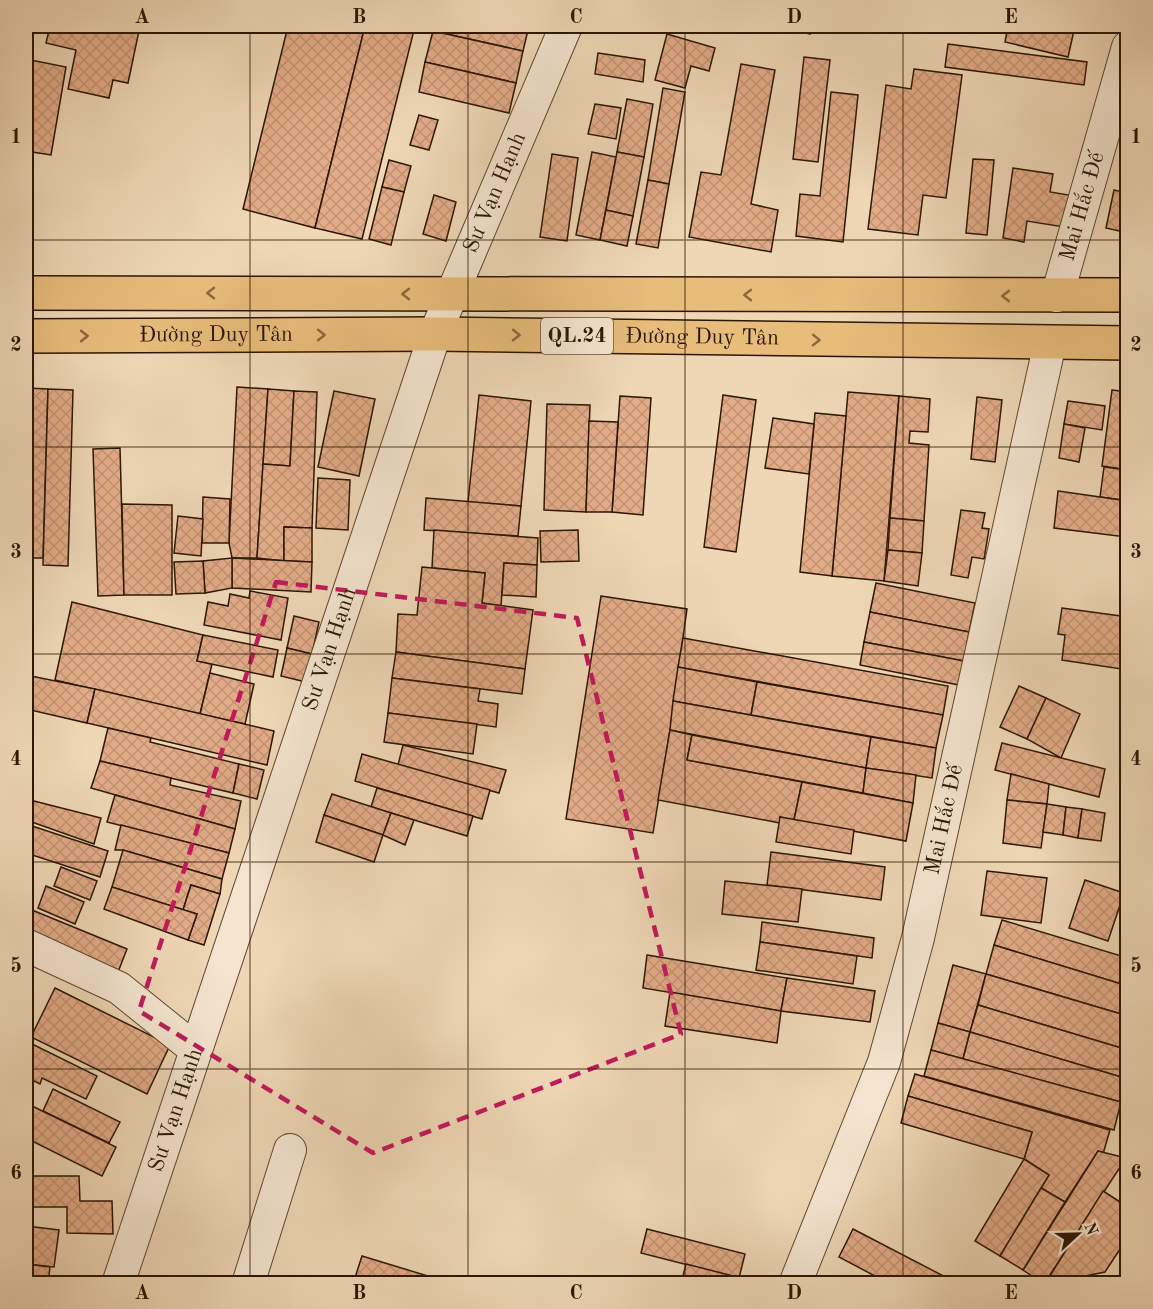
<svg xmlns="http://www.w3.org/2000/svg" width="1153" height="1309" font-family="'Old Standard TT',serif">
<defs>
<pattern id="building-cross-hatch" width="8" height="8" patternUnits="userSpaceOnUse" patternTransform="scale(1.5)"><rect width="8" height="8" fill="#e3ac88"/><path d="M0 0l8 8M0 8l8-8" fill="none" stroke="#c39374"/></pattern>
</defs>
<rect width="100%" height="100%" fill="#efd7b6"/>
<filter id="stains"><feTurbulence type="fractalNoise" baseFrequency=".00333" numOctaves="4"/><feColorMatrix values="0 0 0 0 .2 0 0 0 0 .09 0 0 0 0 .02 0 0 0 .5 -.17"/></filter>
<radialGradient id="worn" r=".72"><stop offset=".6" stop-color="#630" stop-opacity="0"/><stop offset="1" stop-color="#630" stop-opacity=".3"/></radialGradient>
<g fill="url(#building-cross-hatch)" stroke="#2c1700" stroke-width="1.5">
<path d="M50 26H140L128 83 113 80 109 98 68 89 76 50 46 43Z"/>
<path d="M288 26H365L315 228 243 209Z"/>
<path d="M365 26H415L362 239 315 228Z"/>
<path d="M434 26H529L523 51 433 31Z"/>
<path d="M777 26H811L810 34Z"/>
<path d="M1008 26H1075L1068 57 1005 42Z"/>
<path d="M433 31 523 51 516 83 425 62Z"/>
<path d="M667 34 715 48 709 71 691 66 685 88 655 80Z"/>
<path d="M948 44 1087 62 1084 85 945 67Z"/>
<path d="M598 53 645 60 643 82 595 74Z"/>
<path d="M804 57 830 60 818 162 793 159Z"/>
<path d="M26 59 66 67 51 155 26 151Z"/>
<path d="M425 62 516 83 509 113 419 92Z"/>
<path d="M741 64 775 70 751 204 778 210 771 252 689 237 701 172 721 175Z"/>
<path d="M914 69 962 75 946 198 923 195 918 235 868 229 886 85 911 89Z"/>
<path d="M663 88 685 92 669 184 648 180Z"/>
<path d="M831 92 858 95 843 242 796 236 800 194 820 196Z"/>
<path d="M627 99 653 104 644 157 617 152Z"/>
<path d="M595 104 621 108 616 139 588 134Z"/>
<path d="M419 115 438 120 429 150 410 145Z"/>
<path d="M592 152 616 157 600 240 576 235Z"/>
<path d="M617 152 644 157 633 216 606 210Z"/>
<path d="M552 154 578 158 567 241 540 237Z"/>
<path d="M973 159 994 160 987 235 966 233Z"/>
<path d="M389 160 411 166 404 192 382 187Z"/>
<path d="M1013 168 1053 174 1050 192 1069 195 1064 227 1027 221 1024 242 1003 238Z"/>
<path d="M648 180 669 184 658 248 636 244Z"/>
<path d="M382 187 404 192 391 245 369 239Z"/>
<path d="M1114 190 1128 193V233L1106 228Z"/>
<path d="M434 195 456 202 446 241 423 234Z"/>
<path d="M606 210 633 216 627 246 600 240Z"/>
<path d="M237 387 268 389 257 558H232L229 543Z"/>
<path d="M26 388 48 389 43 558H26Z"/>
<path d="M48 389 73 390 68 566 43 565Z"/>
<path d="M268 389 294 391 290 466 263 464Z"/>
<path d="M1112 390 1128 392V470L1102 466Z"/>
<path d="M294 391 317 392 312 528 284 527V561L257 558 263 464 290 466Z"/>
<path d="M334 391 375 399 359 476 318 467Z"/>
<path d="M848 392 899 396 884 581 832 576Z"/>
<path d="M479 395 531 401 521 506 468 502Z"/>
<path d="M723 395 756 400 736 552 704 547Z"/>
<path d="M620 396 651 398 643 515 612 512Z"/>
<path d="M899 396 930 399 928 432 910 431 909 443 929 445 924 521 890 518Z"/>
<path d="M977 397 1002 400 995 462 971 459Z"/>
<path d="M1068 401 1105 406 1102 430 1064 424Z"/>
<path d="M547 404 590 405 586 512 544 510Z"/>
<path d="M815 413 846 416 832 576 800 572Z"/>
<path d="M773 418 814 424 809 474 765 468Z"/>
<path d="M589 421 618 422 612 512H586Z"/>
<path d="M1064 424 1085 428 1079 462 1059 458Z"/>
<path d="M120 448 124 595 98 596 93 449Z"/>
<path d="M1104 467 1128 470V501L1100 497Z"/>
<path d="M318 478 350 480 348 530 316 528Z"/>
<path d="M1058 491 1128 501 1126 537 1054 528Z"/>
<path d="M203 497 230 499 229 543H202Z"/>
<path d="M426 498 521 506 518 536 424 530Z"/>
<path d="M122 504 172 505V595H124Z"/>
<path d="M961 510 985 513 982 528 989 529 984 559 972 557 968 578 951 575Z"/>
<path d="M178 516 203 519 201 556 174 553Z"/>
<path d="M890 518 924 521 922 553 888 550Z"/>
<path d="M284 527 312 528V562L284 561Z"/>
<path d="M434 530 538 538 537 565 504 563 501 606 482 603 485 573 432 568Z"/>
<path d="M578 530 579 561 541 562 540 531Z"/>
<path d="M888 550 922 553 918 586 884 581Z"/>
<path d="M232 558 312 562 311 592 232 588Z"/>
<path d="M232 558V588L205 593 203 561Z"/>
<path d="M203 561 205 593 176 594 174 562Z"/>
<path d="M504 563 537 565 536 597 502 595Z"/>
<path d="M422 567 485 573 482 603 533 610 525 669 396 652 398 614 417 615Z"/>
<path d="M876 583 975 603 969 632 870 612Z"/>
<path d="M250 591 288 598 281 640 204 625 208 602 228 606 230 594 249 598Z"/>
<path d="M601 596 687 609 670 730 653 833 566 819Z"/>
<path d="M72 602 203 635 197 661 212 664 200 714 55 680Z"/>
<path d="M1062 608 1128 617V670L1062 660 1065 635 1058 634Z"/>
<path d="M870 612 969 632 964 661 864 642Z"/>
<path d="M294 616 319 622 312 654 287 648Z"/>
<path d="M203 635 278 650 273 677 197 661Z"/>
<path d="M683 638 948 686 943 715 678 667Z"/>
<path d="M864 642 964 661 959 685 860 665Z"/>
<path d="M287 648 312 654 306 682 281 676Z"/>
<path d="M396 652 525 669 522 694 392 678Z"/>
<path d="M678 667 757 682 751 715 673 701Z"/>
<path d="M210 673 254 684 245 724 200 714Z"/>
<path d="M26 675 95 689 87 723 26 709Z"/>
<path d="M392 678 480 689 478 701 498 704 496 727 388 713Z"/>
<path d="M757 682 943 715 936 748 751 715Z"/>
<path d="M1019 686 1046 698 1027 739 1000 727Z"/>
<path d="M95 689 274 731 267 765 87 723Z"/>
<path d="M1046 698 1080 714 1061 758 1027 739Z"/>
<path d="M673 701 871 737 866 768 670 730Z"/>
<path d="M388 713 477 724 473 754 384 742Z"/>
<path d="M108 728 151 738 150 742 239 764 233 793 100 761Z"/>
<path d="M670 730 692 735 687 760 802 782 794 820 780 817V823L658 800Z"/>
<path d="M692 735 866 768 863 793 687 760Z"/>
<path d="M871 737 936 748 932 778 866 768Z"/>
<path d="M1002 743 1105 769 1099 797 995 770Z"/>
<path d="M403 745 506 770 499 793 398 765Z"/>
<path d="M362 754 490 790 482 819 355 781Z"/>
<path d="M100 761 171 778 170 785 241 801 235 829 91 788Z"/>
<path d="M239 764 264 770 257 799 233 793Z"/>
<path d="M866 768 916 775 913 803 863 793Z"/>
<path d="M1011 774 1049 784 1047 804 1007 800Z"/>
<path d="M802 782 913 803 906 841 794 820Z"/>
<path d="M377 788 473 816 467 836 371 807Z"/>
<path d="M332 794 391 813 383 835 324 815Z"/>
<path d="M115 795 235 829 229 853 107 822Z"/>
<path d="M26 799 101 818 94 844 26 820Z"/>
<path d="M1007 800 1047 804 1041 848 1003 843Z"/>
<path d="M1047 804 1066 807 1063 835 1043 832Z"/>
<path d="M1066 807 1082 809 1078 838 1063 835Z"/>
<path d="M1082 809 1105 813 1101 841 1078 838Z"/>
<path d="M391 813 414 820 405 845 383 835Z"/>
<path d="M324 815 383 835 374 862 316 842Z"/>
<path d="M780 817 854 830 851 854 776 842Z"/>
<path d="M26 824 108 851 100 877 26 853Z"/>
<path d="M121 825 229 853 222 879 123 850H115Z"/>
<path d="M123 850 222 879 220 894 191 885 183 910 112 887Z"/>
<path d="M771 852 885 867 881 900 767 885Z"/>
<path d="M61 867 97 881 90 900 54 886Z"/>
<path d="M987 871 1047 878 1041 923 981 915Z"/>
<path d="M1085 880 1124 893 1108 941 1069 928Z"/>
<path d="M725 881 802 889 798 922 722 914Z"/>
<path d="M191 885 220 894 204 945 188 940 197 914 183 910Z"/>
<path d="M46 886 84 902 75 924 38 908Z"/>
<path d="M112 887 197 914 188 940 104 909Z"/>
<path d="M32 910 127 949 118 972 26 934V927Z"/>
<path d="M1002 920 1128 958V986L994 945Z"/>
<path d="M762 922 874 938 872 958 760 942Z"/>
<path d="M760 942 857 956 853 984 756 970Z"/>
<path d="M994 945 1128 986V1016L986 974Z"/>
<path d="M647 955 787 978 781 1011 643 988Z"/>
<path d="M953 965 986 974 970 1032 938 1023Z"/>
<path d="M986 974 1128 1016V1050L978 1005Z"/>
<path d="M787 978 875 991 870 1022 781 1011Z"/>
<path d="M55 988 170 1045 147 1094 31 1037Z"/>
<path d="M670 992 781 1011 777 1043 665 1026Z"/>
<path d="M978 1005 1128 1050V1079L970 1032Z"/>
<path d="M938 1023 970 1032 963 1059 931 1050Z"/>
<path d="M970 1032 1128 1079V1086L1121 1102 963 1059Z"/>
<path d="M26 1041 97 1076 86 1099 42 1078 40 1084 26 1077Z"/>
<path d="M931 1050 1121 1102 1114 1130 924 1076Z"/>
<path d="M915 1074 1110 1130 1103 1154 1098 1151 1065 1202 1041 1188 1049 1175 1024 1159 1032 1132 908 1096Z"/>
<path d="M53 1089 120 1122 109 1143 43 1111Z"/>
<path d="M908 1096 1032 1132 1024 1159 901 1123Z"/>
<path d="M26 1103 116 1147 102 1176 26 1138Z"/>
<path d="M1098 1151 1126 1158 1044 1284 1023 1270Z"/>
<path d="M1024 1159 1049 1175 1000 1256 975 1241Z"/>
<path d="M26 1176H79L80 1201H112L113 1234 67 1233V1207H26Z"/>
<path d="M1041 1188 1065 1202 1023 1270 1000 1256Z"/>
<path d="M1103 1191 1128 1207V1237L1105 1272 1045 1284Z"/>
<path d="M26 1226 59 1230 54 1267 26 1264Z"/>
<path d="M647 1229 745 1254 739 1278 641 1253Z"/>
<path d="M853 1229 955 1282V1284H890L839 1257Z"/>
<path d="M362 1256 454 1284H353Z"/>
<path d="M26 1264 50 1267 48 1284H26Z"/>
<path d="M686 1264 741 1278 740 1284H681Z"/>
</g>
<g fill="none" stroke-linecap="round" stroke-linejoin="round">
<g stroke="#5d472e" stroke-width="34">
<g id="street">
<path id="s1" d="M1057 296 1128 47"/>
<path d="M26 945 119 988 196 1050"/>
<path id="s2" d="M118 1284 435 334 566 26"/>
<path d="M248 1284 290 1150"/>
<path id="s3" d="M795 1284 884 1062 918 938 1050 343"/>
</g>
</g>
<g stroke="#2c1700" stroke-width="36">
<g id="primary">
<path d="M26 293 1128 295"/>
<path id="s4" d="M26 336 435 334 1128 343"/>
</g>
</g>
<use href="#street" stroke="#f5e5d0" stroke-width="32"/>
<use href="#primary" stroke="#e8bc7b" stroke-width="33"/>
</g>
<defs><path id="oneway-chevron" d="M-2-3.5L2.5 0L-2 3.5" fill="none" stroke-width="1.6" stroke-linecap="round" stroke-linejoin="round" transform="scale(1.5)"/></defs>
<g stroke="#8a6a3e">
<use href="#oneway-chevron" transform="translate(211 293) rotate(-180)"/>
<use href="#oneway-chevron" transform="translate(406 294) rotate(-180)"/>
<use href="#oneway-chevron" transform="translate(748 295) rotate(-180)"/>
<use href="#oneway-chevron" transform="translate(1006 296) rotate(-180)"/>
<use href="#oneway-chevron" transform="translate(321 335)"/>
<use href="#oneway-chevron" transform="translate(516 335) rotate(1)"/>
<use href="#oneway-chevron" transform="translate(84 336)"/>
<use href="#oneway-chevron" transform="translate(816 340) rotate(1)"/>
</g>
<path fill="none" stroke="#c2185b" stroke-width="4.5" stroke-dasharray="12 8" stroke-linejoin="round" d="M276 582 577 618 681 1034 373 1153 139 1011Z"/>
<path fill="none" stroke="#2c1700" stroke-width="1.5" stroke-opacity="0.55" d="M250 26V1284M468 26V1284M685 26V1284M903 26V1284M26 240H1128M26 447H1128M26 654H1128M26 862H1128M26 1069H1128"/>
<g text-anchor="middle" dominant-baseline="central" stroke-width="6" stroke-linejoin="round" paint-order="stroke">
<rect fill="#f5e5d0" stroke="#68553e" stroke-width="1.5" x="541" y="318" width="72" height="36" rx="4.5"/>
<g font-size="21" font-weight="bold" fill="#2c1700">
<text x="577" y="336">QL.24</text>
</g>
<g font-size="22" fill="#2c1700" stroke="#f5e5d0">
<text stroke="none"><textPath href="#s2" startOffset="1155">Sư Vạn Hạnh</textPath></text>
<text stroke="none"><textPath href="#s1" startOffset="93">Mai Hắc Đế</textPath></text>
<text stroke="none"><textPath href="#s4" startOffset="190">Đường Duy Tân</textPath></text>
<text stroke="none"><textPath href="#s4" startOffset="676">Đường Duy Tân</textPath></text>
<text stroke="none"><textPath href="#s2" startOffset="669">Sư Vạn Hạnh</textPath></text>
<text stroke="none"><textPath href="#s3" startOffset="489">Mai Hắc Đế</textPath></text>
<text stroke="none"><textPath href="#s2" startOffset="183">Sư Vạn Hạnh</textPath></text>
</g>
</g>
<rect width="1153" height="1309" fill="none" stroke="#efd7b6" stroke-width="66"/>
<g transform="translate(1078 1234) rotate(68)" stroke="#f5e5d0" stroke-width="4.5" paint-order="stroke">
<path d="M0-4.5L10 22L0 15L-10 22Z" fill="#2c1700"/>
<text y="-9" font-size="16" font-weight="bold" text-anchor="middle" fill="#2c1700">N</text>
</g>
<rect x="33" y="33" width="1087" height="1243" fill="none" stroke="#2c1700" stroke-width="2"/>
<g font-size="20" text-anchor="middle" font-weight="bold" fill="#2c1700">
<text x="142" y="23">A</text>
<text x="359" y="23">B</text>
<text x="576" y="23">C</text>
<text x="794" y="23">D</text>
<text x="1011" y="23">E</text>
<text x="16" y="143">1</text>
<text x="1136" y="143">1</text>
<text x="16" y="351">2</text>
<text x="1136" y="351">2</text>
<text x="16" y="558">3</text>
<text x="1136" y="558">3</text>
<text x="16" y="765">4</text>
<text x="1136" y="765">4</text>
<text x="16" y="972">5</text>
<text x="1136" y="972">5</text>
<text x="16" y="1179">6</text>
<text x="1136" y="1179">6</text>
<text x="142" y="1299">A</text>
<text x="359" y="1299">B</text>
<text x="576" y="1299">C</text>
<text x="794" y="1299">D</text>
<text x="1011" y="1299">E</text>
</g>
<rect width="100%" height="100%" filter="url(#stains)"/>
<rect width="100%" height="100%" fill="url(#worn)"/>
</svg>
